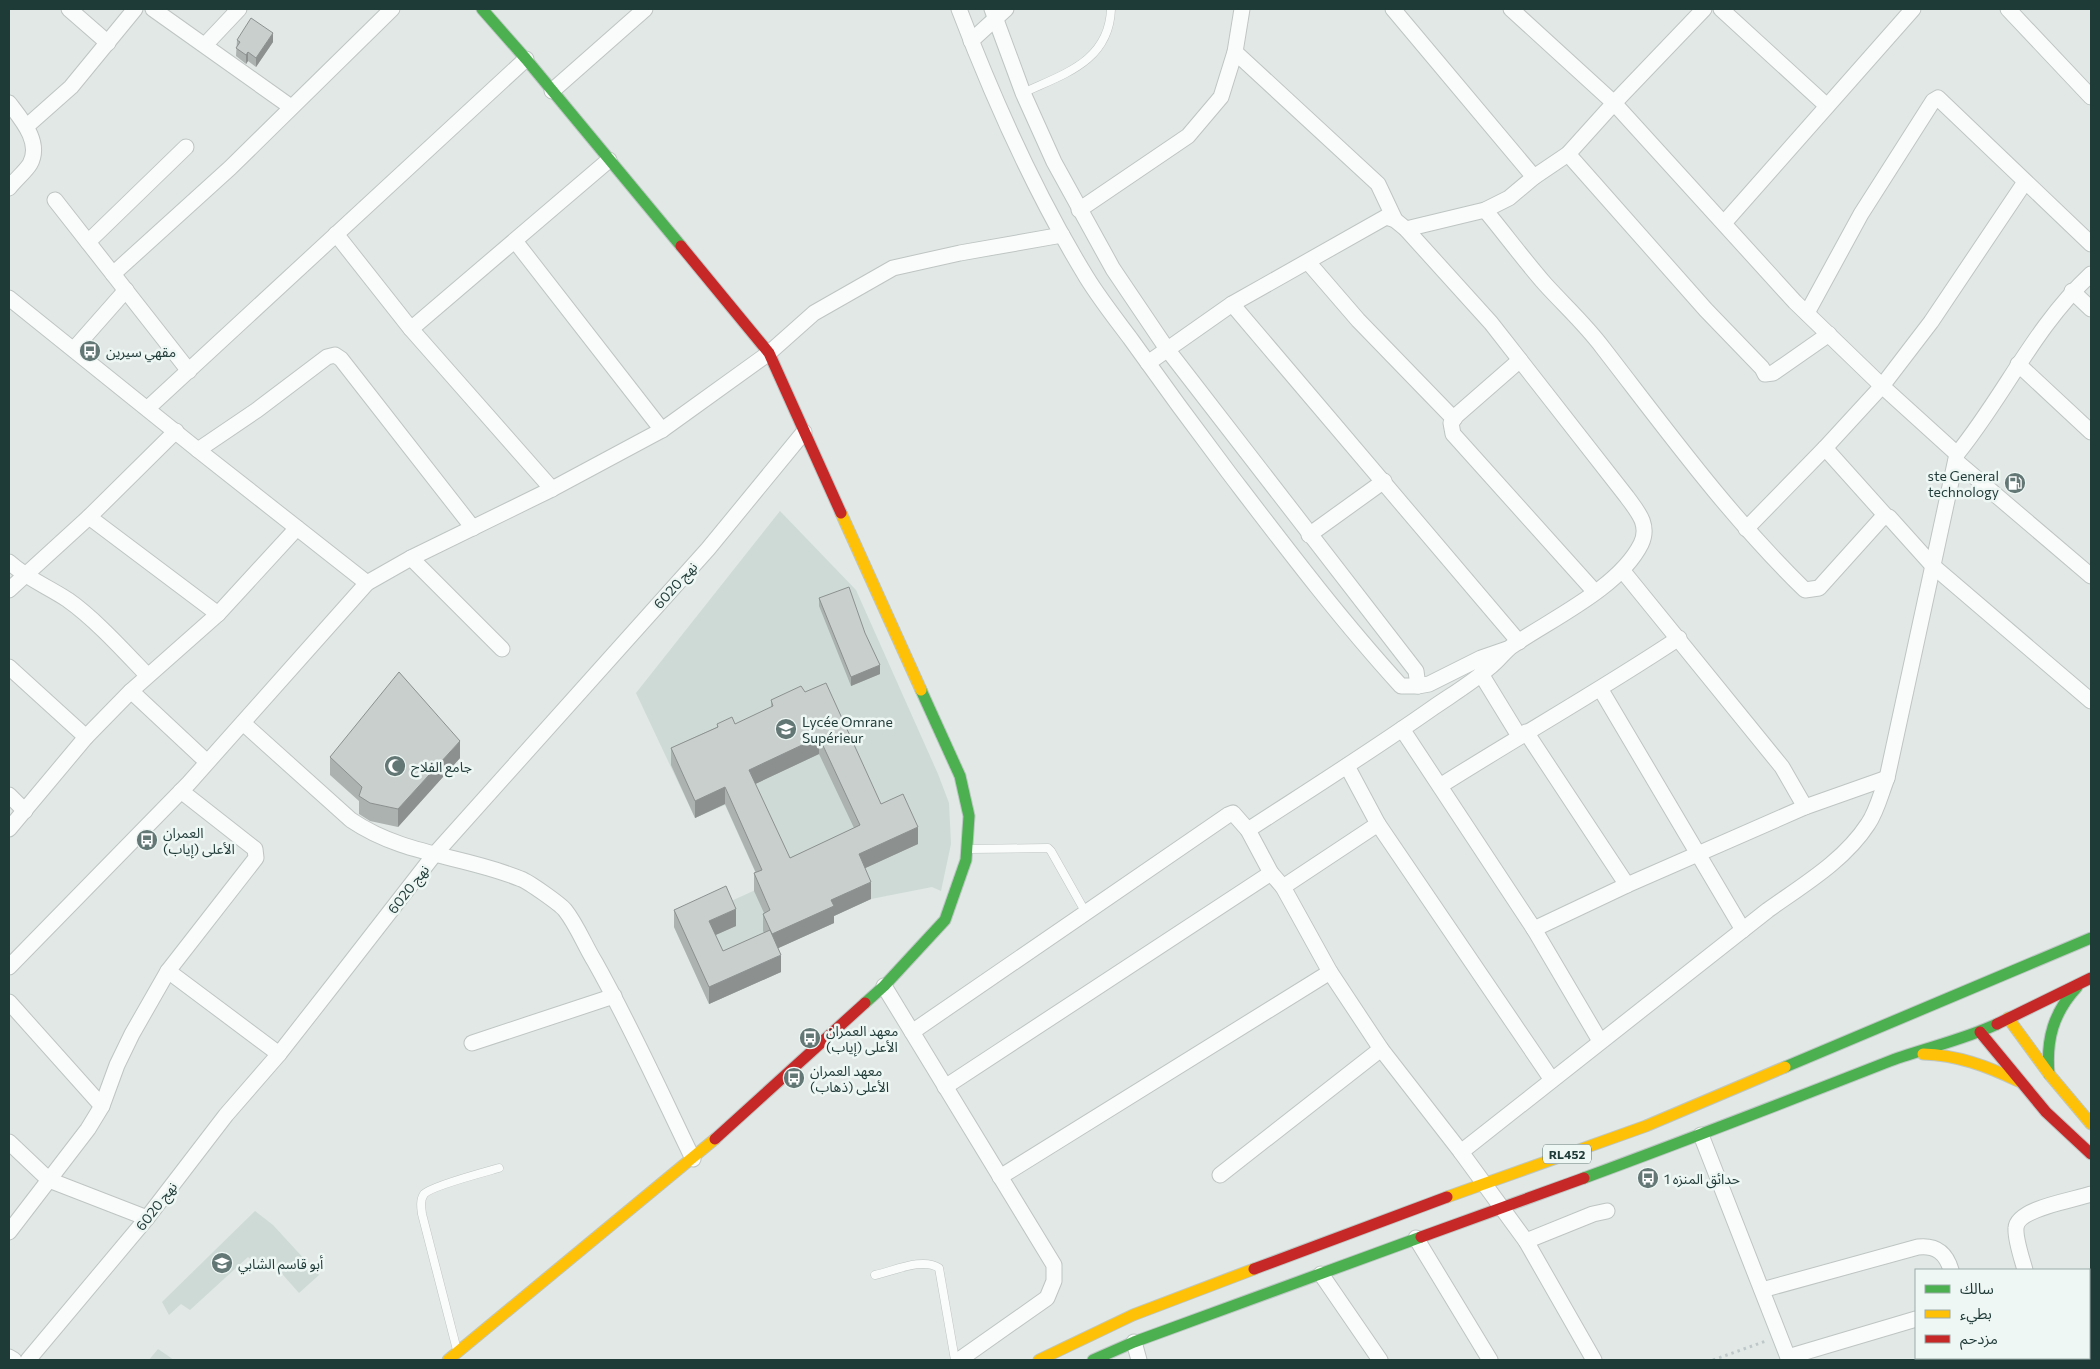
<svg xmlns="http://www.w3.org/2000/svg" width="2100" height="1369" font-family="Commissioner,'Noto Sans Arabic',sans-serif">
<rect width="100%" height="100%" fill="#e1e8e6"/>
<g fill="#cedad6">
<path d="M780 511 856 590 938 774 949 803 951 844 941 891 932 887 871 899 832 917 834 923 772 951 781 972 709 1004 674 927 762 887 725 805 695 818 636 693Z"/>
<path d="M255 1211 273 1225 319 1275 299 1293 269 1259 259 1267 248 1257 190 1310 181 1304 169 1315 162 1302Z"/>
<path d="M158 1349 174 1360H149Z"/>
</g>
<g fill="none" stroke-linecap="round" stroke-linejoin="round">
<g stroke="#bec5c3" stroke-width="9">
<g id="lane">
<path d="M1023 93C1063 74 1109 62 1111 9"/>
<path d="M968 849 1048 848 1051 851 1086 913"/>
<path d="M875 1275C894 1271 923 1257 939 1268L955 1360"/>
<path d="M457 1350 422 1214C421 1207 420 1200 424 1194 431 1186 485 1172 499 1168"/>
</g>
</g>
<g stroke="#bec5c3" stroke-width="17">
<g id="street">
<path d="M69 9 108 43"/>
<path d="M153 9 291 107"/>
<path d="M959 9C994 101 1035 193 1087 278 1100 299 1115 318 1130 338 1162 383 1195 428 1229 473 1284 545 1339 618 1401 686H1418L1429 684 1481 658 1507 649"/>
<path d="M992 9 1023 93 1054 162 1113 269 1167 349 1416 671 1418 686"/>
<path d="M1393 9 1534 177"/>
<path d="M1511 9 1614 103 1795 302 1882 386 1957 454"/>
<path d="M1721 9 1827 106"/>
<path d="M2008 9 2091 97"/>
<path d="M971 41 1006 9"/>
<path d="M205 45 239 9"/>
<path d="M1235 52 1378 184 1395 220"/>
<path d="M552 91 645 9"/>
<path d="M9 103C21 119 42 142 30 164 25 172 15 180 9 188"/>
<path d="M27 126 71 87 135 9"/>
<path d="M1568 154 1706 310 1762 368 1765 374 1773 373 1829 334"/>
<path d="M55 200 189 371"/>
<path d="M1079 210 1188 136 1221 97 1235 52 1242 9"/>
<path d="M1485 210C1505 234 1524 260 1545 284 1564 305 1586 325 1603 348 1668 432 1729 516 1805 590L1819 588 1882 518 1889 517 1933 566 2091 701"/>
<path d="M1724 223 1913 9"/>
<path d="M1406 229 1485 210 1509 198 1534 177 1568 154 1614 103 1704 9"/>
<path d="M336 234 411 329 552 489"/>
<path d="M515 241 662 430"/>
<path d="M88 242 186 147"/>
<path d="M1308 262 1358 320 1454 419"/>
<path d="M113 274 230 168 392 9"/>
<path d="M2072 291 2091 309"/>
<path d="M9 298 198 450 367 583"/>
<path d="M1232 304 1519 642"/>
<path d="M1807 313 1861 214 1933 101 1938 98 2091 244"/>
<path d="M411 329 609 160"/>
<path d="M74 349 126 290"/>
<path d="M1520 360 1457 415 1451 423 1453 434 1595 592"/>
<path d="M1148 363 1232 304 1386 217 1395 220 1406 229 1491 323 1627 497C1638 512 1650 525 1641 544 1619 588 1551 619 1512 646 1504 652 1498 661 1490 667 1473 682 1453 694 1434 707 1373 750 1311 789 1248 830"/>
<path d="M2018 364 2091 432"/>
<path d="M148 408 526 59"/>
<path d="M1825 448 1882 386 1931 322 2025 182"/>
<path d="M198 450 257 410 327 357 335 355 341 359 473 528"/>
<path d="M1956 461 2091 576"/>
<path d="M89 517 218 614"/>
<path d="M1746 529 1825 448 1886 516"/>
<path d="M1309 535 1384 481"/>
<path d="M411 558 502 649"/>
<path d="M9 562C29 580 47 586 68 600 95 619 124 651 147 675"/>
<path d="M1622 570 1782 767 1805 807"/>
<path d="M9 590 89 517 176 431"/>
<path d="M9 667 86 737"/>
<path d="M1481 674 1519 736"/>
<path d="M1601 690 1743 930"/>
<path d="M131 691 207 762"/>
<path d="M243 723 351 820C404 856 463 855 521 879 529 882 560 904 565 910 577 925 585 946 595 962 631 1026 661 1093 693 1159"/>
<path d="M1402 729 1534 929 1600 1041"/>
<path d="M1526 732 1627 885"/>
<path d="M1347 766 1378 824 1552 1080"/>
<path d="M1440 786C1519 736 1601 690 1679 638"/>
<path d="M9 795 25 811"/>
<path d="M9 829 86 737 131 691 218 614 297 528"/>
<path d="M1283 887 1378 824"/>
<path d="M1534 929 1627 885 1805 807 1887 778"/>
<path d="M9 967 189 783 367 583 411 558 552 489 662 430 769 353 814 313 893 268 960 253 1062 235"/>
<path d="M168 971 279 1054"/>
<path d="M884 986 1054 1265V1281L1047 1298 959 1360"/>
<path d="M9 1002 102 1106"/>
<path d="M912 1032 1228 815 1233 813 1248 830 1271 873 1283 887 1330 972 1381 1049 1461 1152 1526 1241 1594 1360"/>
<path d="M472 1043 614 996"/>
<path d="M945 1087 1271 873"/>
<path d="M1701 1135 1789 1360"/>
<path d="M9 1142 49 1180 147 1218"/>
<path d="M1461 1152 1768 910C1803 885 1844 861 1868 824 1877 811 1881 793 1887 778L1957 454C2005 395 2034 327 2091 274"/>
<path d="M1220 1175 1381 1049"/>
<path d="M1000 1177 1330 972"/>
<path d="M9 1232 88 1129 102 1106 117 1065 132 1034 168 971 256 858 255 849 181 791"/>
<path d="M1416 1238 1490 1360"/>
<path d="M1526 1241 1593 1214 1607 1211"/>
<path d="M2025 1270C2022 1259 2015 1239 2016 1228 2017 1208 2075 1200 2091 1194"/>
<path d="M1321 1274 1380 1360"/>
<path d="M2089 1278 2091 1277"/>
<path d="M1762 1290 1918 1247C1936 1245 1946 1253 1951 1270"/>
<path d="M1134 1342 1139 1360"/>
<path d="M9 1357 14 1360"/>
<path d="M1788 1357 1916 1319"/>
<path d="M1974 1358 1975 1360"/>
<path d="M2046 1358V1360"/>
<path d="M28 1360 147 1218 226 1115 279 1054 333 985 434 855 708 549 804 432"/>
</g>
</g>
<g stroke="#bdc6c4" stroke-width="13">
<g id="fast">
<path d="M482 9 526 59 681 246"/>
<path d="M865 1003 884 986 945 920 966 860 969 816 960 776 921 690"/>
<path d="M1785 1067 2091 938"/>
<path d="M2049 1074C2046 1040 2053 1013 2077 987"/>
<path d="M1584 1178C1687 1140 1788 1101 1890 1061 1925 1048 1963 1040 1997 1024"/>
<path d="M1093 1360 1134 1342 1421 1237"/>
</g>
</g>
<g stroke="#bdc6c4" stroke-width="13">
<g id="slow">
<path d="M841 513 921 690"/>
<path d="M2008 1018 2049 1074 2091 1124"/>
<path d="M1923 1054C1957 1055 1987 1066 2018 1081"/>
<path d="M1447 1197 1646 1126 1785 1067"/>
<path d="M448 1360 715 1139"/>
<path d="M1039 1360 1133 1315 1254 1269"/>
</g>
</g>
<g stroke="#bdc6c4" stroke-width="13">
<g id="jam">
<path d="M681 246 769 353 841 513"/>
<path d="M1997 1024 2091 978"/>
<path d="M1980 1032 2046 1112 2091 1154"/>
<path d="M715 1139 865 1003"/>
<path d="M1421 1237 1584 1178"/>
<path d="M1254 1269 1447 1197"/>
</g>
</g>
<path stroke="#bfc8c8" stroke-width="3" stroke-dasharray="2.5 4" stroke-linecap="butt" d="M1713 1360 1766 1341"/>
<use href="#lane" stroke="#fafcfb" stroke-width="8"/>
<use href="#street" stroke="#fafcfb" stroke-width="15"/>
<use href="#fast" stroke="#4caf50" stroke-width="11"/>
<use href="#slow" stroke="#ffc107" stroke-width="11"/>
<use href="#jam" stroke="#c62828" stroke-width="11"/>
</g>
<g fill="#acb2b0" fill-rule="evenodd">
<path d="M237 40 273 42 256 67 248 61 246 64 236 56Z"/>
<path d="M819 598 880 674 851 686 819 606Z"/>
<path d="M805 692 881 804 918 844 865 868 871 899 834 916V923L778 948 781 972 709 1004 674 927V910L736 926 715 935 723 951 764 933 763 931V914L764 913 754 891V873H756L725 804 695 818 671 765V748L717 727V724H735L771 708V700ZM819 754 854 828 790 858 755 784Z"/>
<path d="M330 757 460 758 398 827 370 821 359 814V801L330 775Z"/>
</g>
<g fill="#8c9190">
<path d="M273 33V42L256 67V58Z"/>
<path d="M248 52V61L246 64V55Z"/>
<path d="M880 665V674L851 686V677Z"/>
<path d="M819 737V754L749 787V770Z"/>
<path d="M460 741V758L398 827V809Z"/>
<path d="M725 787V804L695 818V801Z"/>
<path d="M918 827V844L859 871V854Z"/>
<path d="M871 882V899L834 916V923L772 951V934L831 900Z"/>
<path d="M736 909V926L709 938V921Z"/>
<path d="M781 955V972L709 1004V987Z"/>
</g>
<g fill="#c8cfcd" stroke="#8c9190" fill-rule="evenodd">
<path d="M251 18 273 33 256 58 248 52 246 55 236 48 240 42 237 40Z"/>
<path d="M849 587 865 633 880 665 851 677 819 598Z"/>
<path d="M399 672 460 741 398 809 370 803 359 796 362 787 330 757Z"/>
<path d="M826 683 881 804 903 794 918 827 859 854 871 882 831 900 834 906 772 934 763 914 770 910 754 873 762 870 725 787 695 801 671 748 718 727 717 724 732 717 735 724 773 706 771 700 801 686 805 692ZM819 737 860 825 790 858 749 770Z"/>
<path d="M726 886 736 909 709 921 723 951 770 930 781 955 709 987 674 910Z"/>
</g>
<defs>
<g id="bus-disc" transform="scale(1.125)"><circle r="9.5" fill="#637875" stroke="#eff7f4"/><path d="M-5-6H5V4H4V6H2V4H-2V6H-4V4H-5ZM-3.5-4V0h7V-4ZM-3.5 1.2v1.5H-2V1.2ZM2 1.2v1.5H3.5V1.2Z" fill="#fff"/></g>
<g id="fuel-disc" transform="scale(1.125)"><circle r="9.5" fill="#637875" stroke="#eff7f4"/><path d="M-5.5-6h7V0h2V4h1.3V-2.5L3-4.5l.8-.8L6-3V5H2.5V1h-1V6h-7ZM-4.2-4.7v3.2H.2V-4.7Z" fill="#fff"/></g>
<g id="school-disc" transform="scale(1.125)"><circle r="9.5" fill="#637875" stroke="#eff7f4"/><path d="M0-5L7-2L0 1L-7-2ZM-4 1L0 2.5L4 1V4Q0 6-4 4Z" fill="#fff"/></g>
<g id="mosque-disc" transform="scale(1.125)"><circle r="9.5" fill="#637875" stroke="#eff7f4"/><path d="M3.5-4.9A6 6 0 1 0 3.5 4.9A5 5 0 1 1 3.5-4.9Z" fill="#fff"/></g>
</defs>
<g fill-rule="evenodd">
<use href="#bus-disc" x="90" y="351"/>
<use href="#fuel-disc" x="2015" y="483"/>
<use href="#school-disc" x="786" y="729"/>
<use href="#mosque-disc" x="395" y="766"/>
<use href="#bus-disc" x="147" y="840"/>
<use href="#bus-disc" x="810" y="1038"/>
<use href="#bus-disc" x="794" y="1078"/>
<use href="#bus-disc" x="1648" y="1178"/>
<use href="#school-disc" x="222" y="1263"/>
</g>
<g text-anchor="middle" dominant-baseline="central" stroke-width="5" stroke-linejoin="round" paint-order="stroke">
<rect fill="#eff7f4" stroke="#5d7370" stroke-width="1" x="1543" y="1144.5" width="48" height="19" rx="4"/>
<g font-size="12" font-weight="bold" fill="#1f3b38">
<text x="1567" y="1154">RL452</text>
</g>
<g font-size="14" fill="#1f3b38" stroke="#eff7f4" text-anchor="start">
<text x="106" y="351">مقهي سيرين</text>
<text x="1999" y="475" text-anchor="end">ste General<tspan x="1999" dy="16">technology</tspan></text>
<text x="802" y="721">Lycée Omrane<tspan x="802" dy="16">Supérieur</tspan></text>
<text x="411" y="766">جامع الفلاح</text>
<text x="163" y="832">العمران<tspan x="163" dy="16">الأعلى (إياب)</tspan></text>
<text x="826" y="1030">معهد العمران<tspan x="826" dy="16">الأعلى (إياب)</tspan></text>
<text x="810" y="1070">معهد العمران<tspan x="810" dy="16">الأعلى (ذهاب)</tspan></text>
<text x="1664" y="1178">حدائق المنزه 1</text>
<text x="238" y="1263">أبو قاسم الشابي</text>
</g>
<g font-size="14" fill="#1f3b38" stroke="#eff7f4">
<text transform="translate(675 585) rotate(-48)">نهج 6020</text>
<text transform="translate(408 889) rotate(-52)">نهج 6020</text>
<text transform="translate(156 1206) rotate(-52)">نهج 6020</text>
</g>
</g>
<rect width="2100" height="1369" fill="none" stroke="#1f3b38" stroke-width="20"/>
<rect x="1915" y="1269" width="175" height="90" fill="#eff7f4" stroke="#9caca9"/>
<rect x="1925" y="1285" width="25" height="8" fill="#4caf50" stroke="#9caca9"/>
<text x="1960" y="1294" font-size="15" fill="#1f3b38">سالك</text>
<rect x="1925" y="1310" width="25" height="8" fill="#ffc107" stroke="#9caca9"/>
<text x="1960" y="1319" font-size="15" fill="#1f3b38">بطيء</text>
<rect x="1925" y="1335" width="25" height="8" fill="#c62828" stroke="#9caca9"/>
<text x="1960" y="1344" font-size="15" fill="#1f3b38">مزدحم</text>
</svg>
